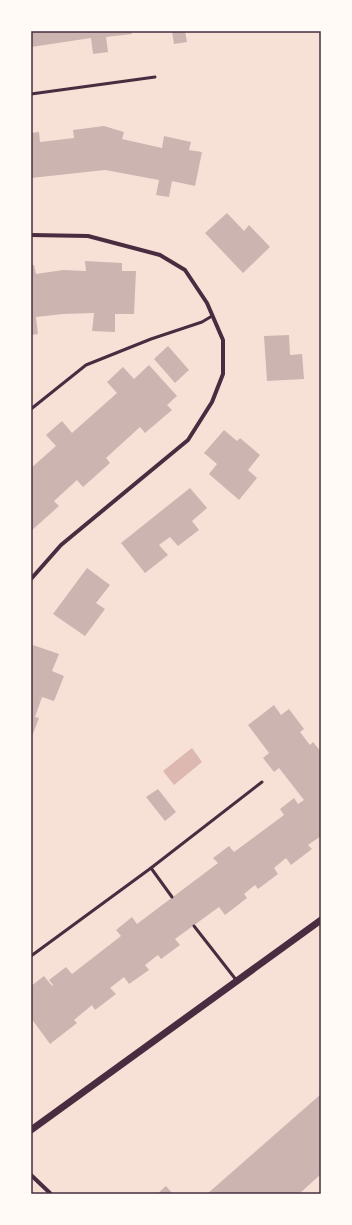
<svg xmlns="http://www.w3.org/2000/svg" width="352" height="1225" font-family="Bitter,serif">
<rect width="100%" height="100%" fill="#f7e1d7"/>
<path fill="#dcb8b0" d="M192 748 202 762 174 785 163 771Z"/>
<g fill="#ccb4b1">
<path d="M31 31H131L132 34 106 37 108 52 93 54 91 38 31 47Z"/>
<path d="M172 31H185L187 42 174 44Z"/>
<path d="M104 126 124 132 122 139 162 148 164 136 191 142 189 150 202 152 195 186 172 181 169 197 156 195 159 180 105 170 31 178V133L39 132 40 142 74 138 73 130Z"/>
<path d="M227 213 244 231 249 225 270 247 243 273 205 233Z"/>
<path d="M85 261 122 263V271H136L134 314H115V332L92 331 94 313 63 314 36 317 38 334 31 335V265H34L36 274 63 270 86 271Z"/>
<path d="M289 335 290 355 302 354 304 379 267 381 264 336Z"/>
<path d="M168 346 189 370 175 383 154 359Z"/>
<path d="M149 365 177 396 167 405 172 410 145 433 140 427 106 458 110 463 83 487 77 480 54 501 59 506 31 531V468L56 446 46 435 62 421 72 433 117 393 107 382 123 367 134 379Z"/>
<path d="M224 430 237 441 240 438 260 455 248 470 257 478 239 500 209 474 217 464 204 453Z"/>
<path d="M190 488 207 508 192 521 199 530 178 546 170 537 159 545 168 555 145 573 121 543Z"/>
<path d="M87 568 110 585 96 603 105 609 85 636 53 614Z"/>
<path d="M33 645 59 654 52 671 64 676 54 701 42 697 35 717 39 718 31 739V650Z"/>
<path d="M274 705 281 715 289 709 304 729 300 732 310 745 313 742 321 752V836L308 845 312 849 291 865 286 858 274 868 278 874 258 889 255 885 244 894 247 898 225 915 219 907 175 939 180 945 161 959 158 955 145 965 149 970 129 984 124 977 110 988 116 994 95 1010 92 1005 74 1020 77 1023 50 1044 31 1018V986L44 976 52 986 53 985 49 980 66 967 72 974 121 936 116 930 132 917 137 924 218 863 213 858 229 846 234 852 284 815 280 809 294 798 298 804 304 800 279 768 274 772 263 758 269 753 248 725Z"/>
<path d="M158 789 176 812 165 821 146 797Z"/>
<path d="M321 1094V1174L299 1194H207Z"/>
<path d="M166 1186 173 1194H157Z"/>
</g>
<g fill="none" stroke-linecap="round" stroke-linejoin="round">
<g stroke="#4a2c40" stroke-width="3">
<path d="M31 94 155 77"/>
<path d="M31 409 86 365 151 339 202 322 212 316"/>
<path d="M151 868 172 897"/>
<path d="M194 926 237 981"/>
<path d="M31 956 151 868 262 782"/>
</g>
<g stroke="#4a2c40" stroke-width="4">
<path d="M31 235 88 236 160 255 185 270 207 303 223 340V374L212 402 188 440 61 545 31 579"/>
<path d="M31 1175 51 1194"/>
</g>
<path stroke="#4a2c40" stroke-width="7" d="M31 1130 321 920"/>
</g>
<rect width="352" height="1225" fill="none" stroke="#fffaf5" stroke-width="64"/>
<rect x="32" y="32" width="288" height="1161" fill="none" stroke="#4a2c40" stroke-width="1.5"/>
</svg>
